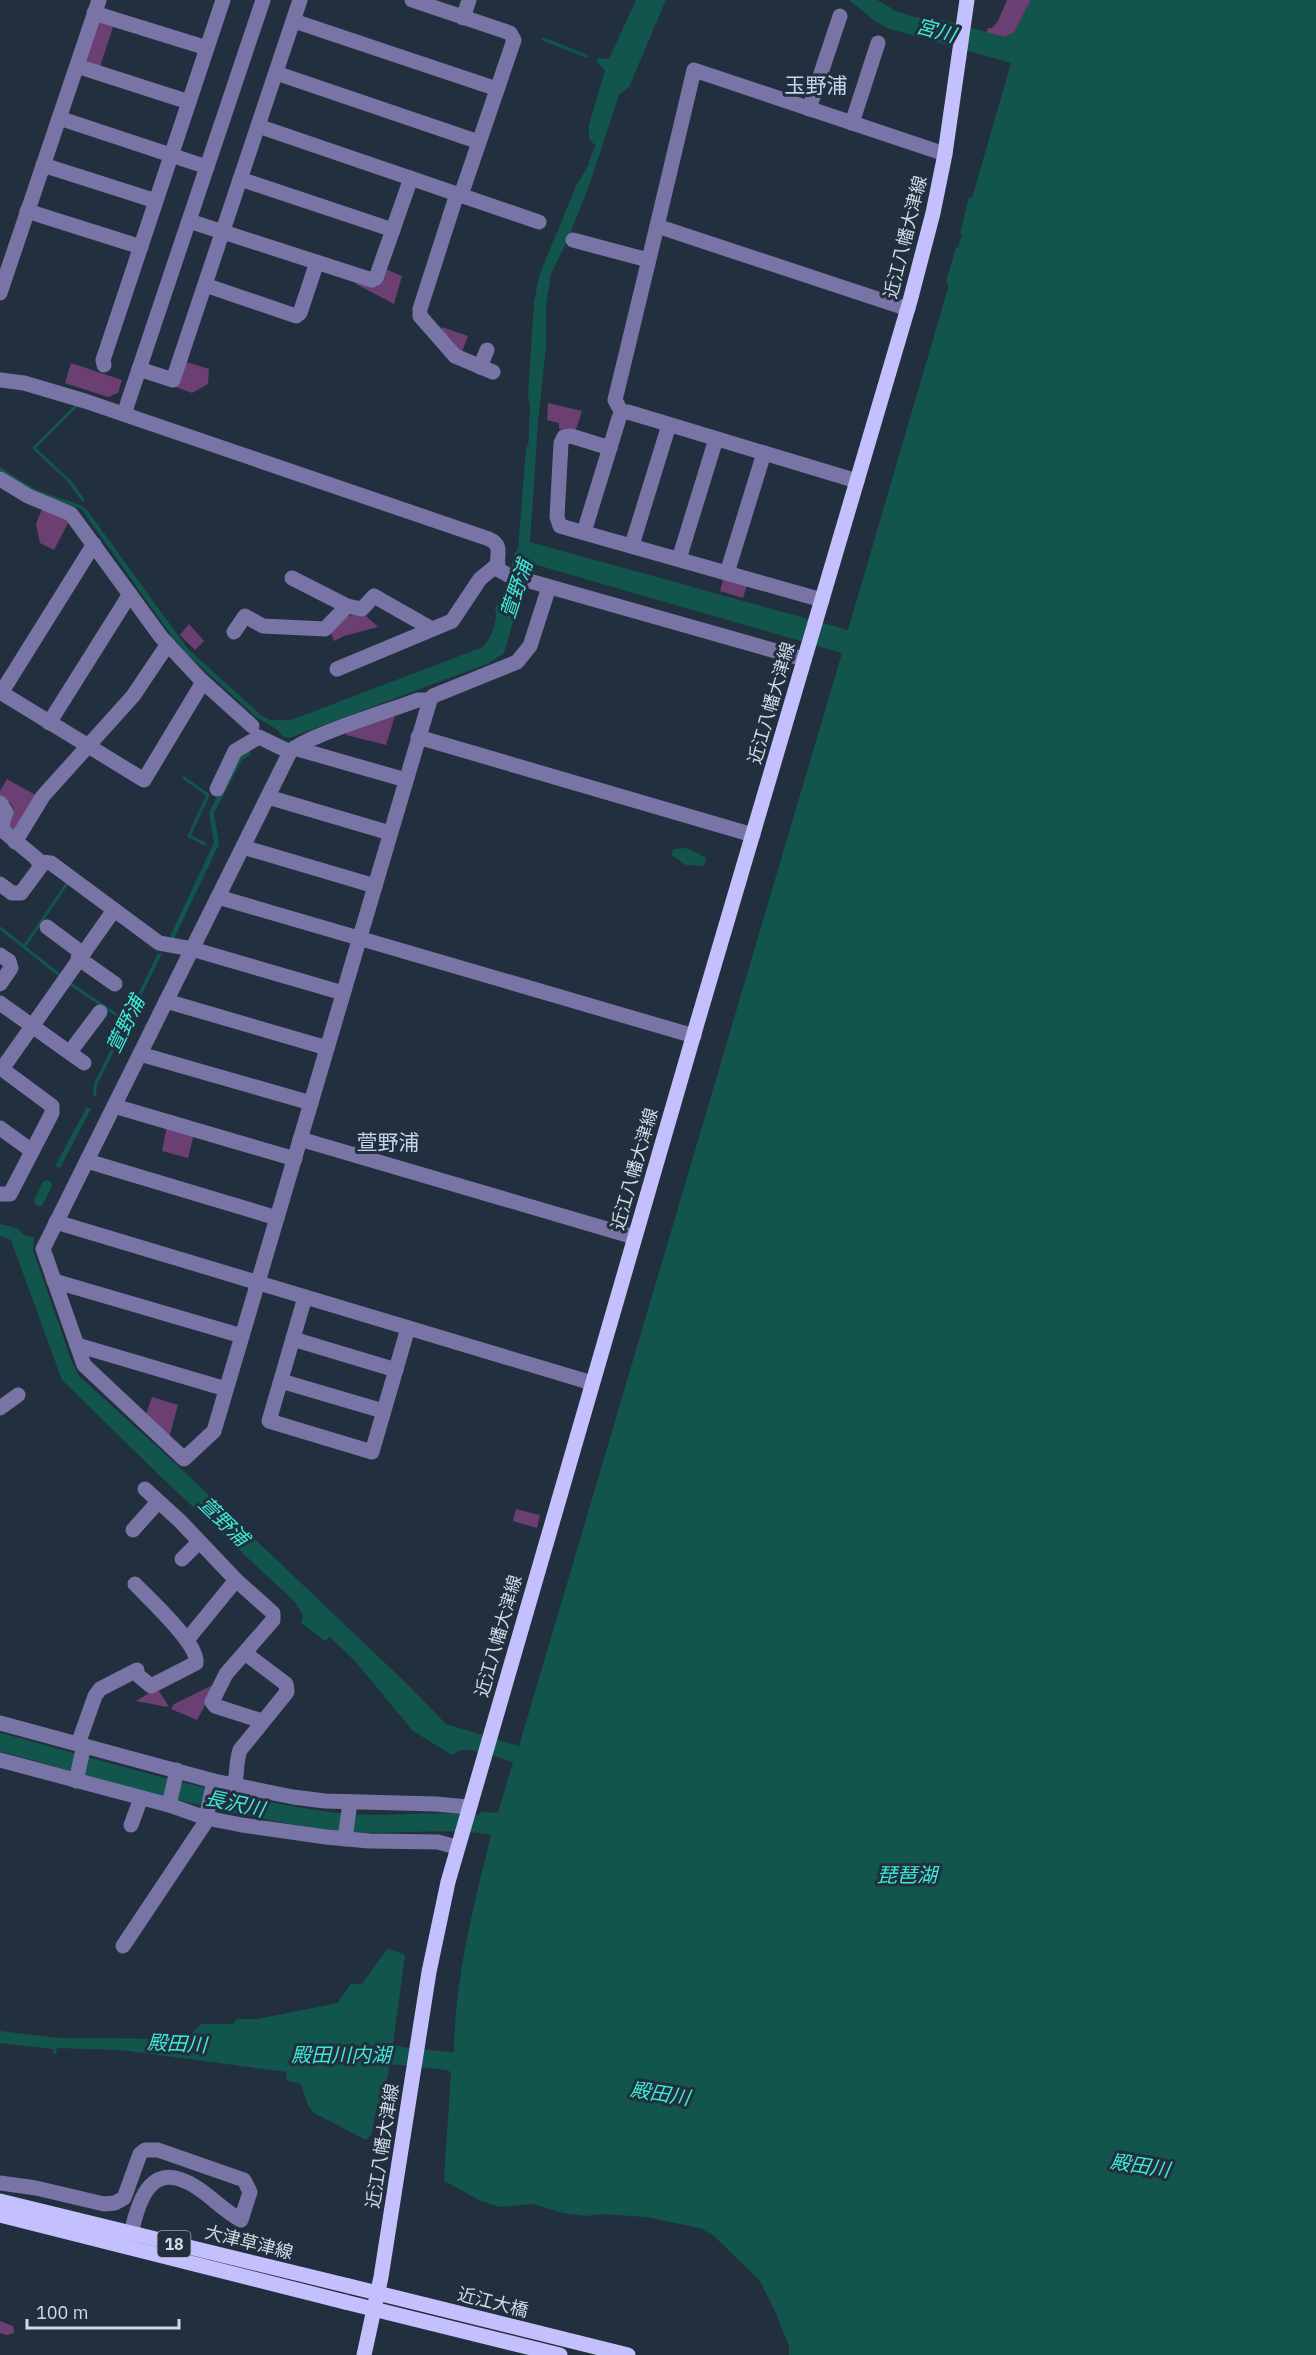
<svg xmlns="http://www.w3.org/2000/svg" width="1316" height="2355" font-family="'IBM Plex Sans','Noto Sans JP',sans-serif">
<rect width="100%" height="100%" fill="#222f3f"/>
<g fill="#6c3f72">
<path d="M1007 0H1031L1014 33 1004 37 986 33 988 28H992L998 21Z"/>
<path d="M96 22 114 24 100 67 87 63 85 57Z"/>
<path d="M383 268 402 276 394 304 356 284 357 281 377 287Z"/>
<path d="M442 327 468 336 462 352 458 351 441 331Z"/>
<path d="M183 361 209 369 208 384 192 393 176 387Z"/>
<path d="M71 363 122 380 118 393 108 397 65 383Z"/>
<path d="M548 403 582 411 575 432 559 429V423L547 420Z"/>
<path d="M42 509 69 521 54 550 40 543 36 524Z"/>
<path d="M724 576 748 582 743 598 720 591Z"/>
<path d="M364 614 378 627 344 636 334 641 330 630 344 616Z"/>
<path d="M189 624 204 641 195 650 180 635Z"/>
<path d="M395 716 386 745 346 735 345 731Z"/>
<path d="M7 779 39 797 14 835 10 833 8 820 14 809 11 804 0 796V791Z"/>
<path d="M167 1126 194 1134 188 1158 162 1151Z"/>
<path d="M152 1397 178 1405 169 1438 145 1417Z"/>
<path d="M516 1509 540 1515 537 1528 513 1521Z"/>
<path d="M215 1684 216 1685 197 1720 171 1709 174 1704Z"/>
<path d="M154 1690 159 1691 168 1705 167 1707 136 1701Z"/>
<path d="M0 2321 13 2326 14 2333 7 2335 0 2333Z"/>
</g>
<g fill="#12554d">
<path d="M636 0H666L629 87 619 95 590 183 568 239 551 274 546 305V347L538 423 530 542 848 630 948 288V283L946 282 956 247H958L962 234 960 233 969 197 972 198 1011 63 887 28 876 22 849 0H877L896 11 914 17 943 20 1004 37 1014 33 1031 0H1316V2355H789V2346L775 2311 760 2281 714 2236 700 2228 646 2217 602 2214 586 2216 563 2213 533 2204 500 2207 481 2201 444 2181 451 2072 438 2067 441 2054 454 2052C455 1976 474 1904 492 1831H474L480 1812 498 1813 513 1762C498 1758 464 1742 452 1755L413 1731 355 1661 330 1637 325 1641 301 1623 303 1616 295 1602 161 1477 62 1380 11 1240 0 1236V1224L17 1228 25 1236 34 1237 33 1250 72 1362 79 1376 176 1464 407 1684 446 1724 519 1746 842 653 530 563 504 653 489 663 289 738 282 736 278 730 256 717 187 654 169 632 84 513 87 510 188 649 262 716 271 720H291L483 647C491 638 499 619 495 608L498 603 503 604 505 600 514 554 518 549 526 449 530 440 532 422 528 395 534 303 539 276 576 186 596 153V146L589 139V125L605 70 596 61 598 58 609 59Z"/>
<path d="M249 749 251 754 242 760 214 813 219 844 174 939 170 936 214 843 209 813 238 755Z"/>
<path d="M687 848 705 857 706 862 703 866 686 865 671 855 674 849Z"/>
<path d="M158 953 162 954 97 1085 96 1096 93 1095 94 1084Z"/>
<path d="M87 1107 91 1109 60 1168 55 1166Z"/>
<path d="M388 1948 405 1955 393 2044 408 2049 406 2062 390 2063 381 2108 376 2110 372 2133 366 2140 314 2113 308 2106 301 2084 286 2080 287 2072 121 2050 57 2048 56 2054 53 2053V2049L0 2043V2031L59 2038 186 2039 201 2024H233L237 2019H257L338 2003 351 1983 361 1985Z"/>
</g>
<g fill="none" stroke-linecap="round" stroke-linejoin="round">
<g stroke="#12554d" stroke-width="3">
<path d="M543 39 586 56"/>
<path d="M590 162 597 146"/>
<path d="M77 405 34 448 70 482 83 500"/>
<path d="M530 445 531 413"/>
<path d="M0 469 35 491 81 507 88 514"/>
<path d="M184 778 208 795 189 836 205 844"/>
<path d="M0 928 62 977"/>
<path d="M24 947 68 882"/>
<path d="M69 983 126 1021"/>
</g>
<path stroke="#12554d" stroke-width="10" d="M39 1201 47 1185"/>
<g stroke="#12554d" stroke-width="18">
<path d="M0 1742C109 1772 217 1805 328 1821 385 1829 445 1816 501 1827"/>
<path d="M382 2054 465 2063"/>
</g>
<g stroke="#7874a6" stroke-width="15">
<path d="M412 0 510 33 514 40 461 195 455 200 420 309V316L455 356 493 372"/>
<path d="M94 13 207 48"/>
<path d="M463 18 469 0"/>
<path d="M294 21 497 89"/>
<path d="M77 66 189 102"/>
<path d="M276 73 479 142"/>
<path d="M809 109 840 16"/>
<path d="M59 118 207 167"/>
<path d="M852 123 878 43"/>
<path d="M258 126 539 222"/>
<path d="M43 165 156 201"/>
<path d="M240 179 393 230"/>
<path d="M27 211 141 247"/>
<path d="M189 221 372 280 376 278 411 178"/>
<path d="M573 240 648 260"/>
<path d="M205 285 296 316 300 313 317 262"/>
<path d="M0 293 99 0"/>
<path d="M908 309 657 226 694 70 945 154"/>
<path d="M104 365 103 360 223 0"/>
<path d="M480 367 487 350"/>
<path d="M139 369 173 380 300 0"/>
<path d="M0 380 24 383 85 401 489 539C505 546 494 557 499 570L508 575 804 659"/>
<path d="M622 413 615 400 657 226"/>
<path d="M124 414 263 0"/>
<path d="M610 448 571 436 564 437 561 443 557 517 560 526 822 600"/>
<path d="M0 479 28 496 71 514 161 637 200 679 252 726"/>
<path d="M584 532 619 418 622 413 628 412 857 481"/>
<path d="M632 545 669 425"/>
<path d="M679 559 716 439"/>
<path d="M727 573 764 453"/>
<path d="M292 578 347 606 362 609 374 596 432 629"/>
<path d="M234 632 245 616 263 626 325 629 347 606"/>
<path d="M337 669 452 621 480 579 497 565"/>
<path d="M0 692 144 780 203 682"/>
<path d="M1 693 94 544"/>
<path d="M430 700H418C392 710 305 736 290 752L43 1249 84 1365 184 1459 214 1431 430 700 433 696 517 662 530 646 549 587"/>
<path d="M49 723 130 594"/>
<path d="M418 737 753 835"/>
<path d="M294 748 406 780"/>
<path d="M217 789 235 751 259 737 290 752"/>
<path d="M268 797 390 833"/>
<path d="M0 803 6 812 1 829 36 858 41 866 21 893H12L0 884"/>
<path d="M15 842 43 796 133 696 168 644"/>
<path d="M243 847 375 886"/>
<path d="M40 862 51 863 159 943 192 949 343 993"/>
<path d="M218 897 694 1036"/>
<path d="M47 927 82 953"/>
<path d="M0 955 9 961 11 968 0 984"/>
<path d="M78 958 115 984"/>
<path d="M166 1001 327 1048"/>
<path d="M0 1003 84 1063"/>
<path d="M70 1052 100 1012"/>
<path d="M140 1054 311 1103"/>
<path d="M114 1106 295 1159"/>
<path d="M0 1128 32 1151"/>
<path d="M300 1139 634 1237"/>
<path d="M87 1161 277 1218"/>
<path d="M0 1194H10L52 1113V1106L2 1069 114 910"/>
<path d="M56 1222 592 1383"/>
<path d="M54 1281 242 1336"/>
<path d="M305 1297 269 1421 372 1452 408 1328"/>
<path d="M293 1339 396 1370"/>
<path d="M77 1345 226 1389"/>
<path d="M281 1381 383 1411"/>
<path d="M0 1408 18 1395"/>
<path d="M145 1489 180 1521 236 1580 273 1613V1620L226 1674 212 1702 215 1706 262 1721"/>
<path d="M133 1530 158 1502"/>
<path d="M182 1559 199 1542"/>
<path d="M135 1584C149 1599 199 1644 196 1663L151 1686 140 1677"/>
<path d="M187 1640 236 1580"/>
<path d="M0 1723 214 1781 293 1797 325 1801 436 1804 468 1807"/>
<path d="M78 1744 95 1696 100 1689 137 1670"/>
<path d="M0 1760 169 1805 206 1818 242 1825 326 1837 369 1841 438 1842 456 1847"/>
<path d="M76 1781 84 1745"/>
<path d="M235 1784C237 1773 236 1761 240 1750L287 1692 286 1684 245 1653"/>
<path d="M169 1805 177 1770"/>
<path d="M131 1825 141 1798"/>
<path d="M345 1839 350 1802"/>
<path d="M123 1946 205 1823 214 1781"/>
<path d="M0 2183 36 2188 104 2204 115 2203 124 2198 140 2154 145 2150H158L244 2180 250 2192 241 2220C224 2211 212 2197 196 2187 152 2159 139 2197 131 2234"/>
</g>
<g stroke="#c4c0fe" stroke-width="15">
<path d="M0 2201 349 2286"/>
<path d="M0 2215 345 2302"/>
<path d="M364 2355 381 2277 429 1972 448 1882 698 1020 910 301 933 213 945 154 967 0"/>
</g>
<g stroke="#c4c0fe" stroke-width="15">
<path d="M349 2286 628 2355"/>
<path d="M345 2302 560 2355"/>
</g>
</g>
<g text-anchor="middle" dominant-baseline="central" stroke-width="6" stroke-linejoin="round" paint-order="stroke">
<rect fill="#222f3f" stroke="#9da7b3" stroke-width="1.5" x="157.5" y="2231" width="33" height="26" rx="4.5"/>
<g font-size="16" font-weight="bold" fill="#d2dbe5">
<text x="174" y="2244">18</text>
</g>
<g font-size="18" fill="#d2dbe5" stroke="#222f3f">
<text transform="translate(905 237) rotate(-76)">近江八幡大津線</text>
<text transform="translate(771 703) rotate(-74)">近江八幡大津線</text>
<text transform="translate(634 1169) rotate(-74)">近江八幡大津線</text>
<text transform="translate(498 1636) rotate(-74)">近江八幡大津線</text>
<text transform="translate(382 2146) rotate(-81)">近江八幡大津線</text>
<text transform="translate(249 2242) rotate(14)">大津草津線</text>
<text transform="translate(493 2302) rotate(14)">近江大橋</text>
</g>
<g font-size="20" font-style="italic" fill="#3cebd6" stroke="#222f3f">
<text transform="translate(936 30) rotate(15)">宮川</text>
<text transform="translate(516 589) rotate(-72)">萱野浦</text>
<text transform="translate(125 1024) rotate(-64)">萱野浦</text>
<text transform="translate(224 1521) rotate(44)">萱野浦</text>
<text transform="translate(235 1803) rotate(12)">長沢川</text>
<text x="907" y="1874">琵琶湖</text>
<text transform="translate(177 2043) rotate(3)">殿田川</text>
<text x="341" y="2054">殿田川内湖</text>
<text transform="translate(660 2093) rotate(9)">殿田川</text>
<text transform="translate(1140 2165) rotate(9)">殿田川</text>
</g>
<g font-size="21" fill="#c4d5ea" stroke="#222f3f">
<text x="816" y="85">玉野浦</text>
<text x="388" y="1142">萱野浦</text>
</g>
</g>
<path d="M27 2319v9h152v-9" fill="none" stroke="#d2dbe5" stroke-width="3"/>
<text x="36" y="2319" font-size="18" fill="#d2dbe5" stroke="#222f3f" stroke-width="4.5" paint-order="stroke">100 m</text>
</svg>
